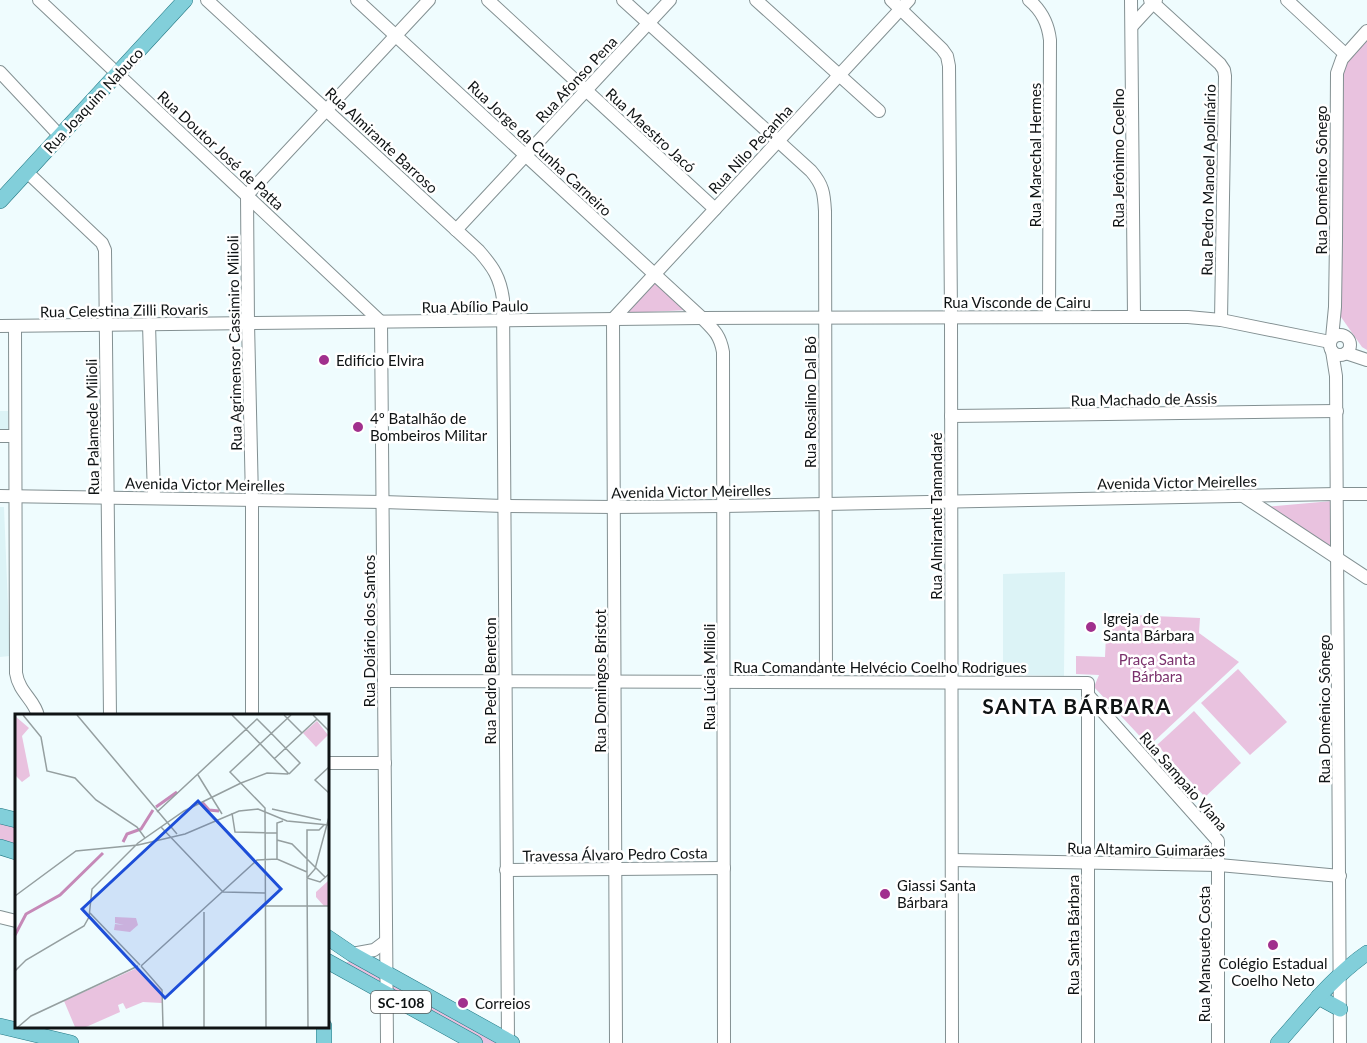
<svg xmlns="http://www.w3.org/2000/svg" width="1367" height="1043" font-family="Lato,sans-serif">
<rect width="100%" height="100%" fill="#effcfe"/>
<g fill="#dcf3f6">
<rect x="0" y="411" width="8" height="20"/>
<path d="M0 507H4L10 656 0 657Z"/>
<path d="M1065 572 1064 676 1003 674V574Z"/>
</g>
<g fill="#e9c2df">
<path d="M1367 37V350L1362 347 1341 317 1340 311 1343 72 1344 65Z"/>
<path d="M658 280 689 310 627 313Z"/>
<path d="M1332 501 1331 551 1264 507Z"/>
<path d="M1107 614 1200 618 1199 633 1239 662 1149 746 1094 687 1099 675 1076 674V656L1105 657Z"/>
<path d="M1238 669 1287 722 1250 755 1201 703Z"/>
<path d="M1194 711 1241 763 1205 797 1157 745Z"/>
<path d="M0 822 16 827V845L0 840Z"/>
<path d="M355 959 505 1043H482L448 1025 343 964Z"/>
</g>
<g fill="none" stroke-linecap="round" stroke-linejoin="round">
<g stroke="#839092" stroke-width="14">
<g id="minor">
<path d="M39 0 381 322 387 1043"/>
<path d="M207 0 479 251C493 267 500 277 503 299L508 1041"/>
<path d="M357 0 702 318C714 330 720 335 723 352L724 1043"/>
<path d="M488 0 715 209"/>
<path d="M623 0 811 171C823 185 824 193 825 211L826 682"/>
<path d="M756 0 879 111"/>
<path d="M891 0 942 49 947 56 949 66 951 317 952 1043"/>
<path d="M1029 0C1042 11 1048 23 1050 40L1049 317"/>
<path d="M1131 0 1134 317"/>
<path d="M1150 0 1220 64 1224 70 1225 76 1221 320"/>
<path d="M1287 0 1345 54"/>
<path d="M1132 26 1156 0"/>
<path d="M0 72 60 136"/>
<path d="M27 172 102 243 105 250 110 716"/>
<path d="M456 230 670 0"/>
<path d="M149 324 154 498"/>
<path d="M0 326 702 318 1134 317H1188L1221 320 1330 342"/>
<path d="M15 326 16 673C19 693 35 700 38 716"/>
<circle cx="1340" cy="345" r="10"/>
<path d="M1332 338 1335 307 1336 240 1337 73 1342 59 1367 31"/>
<path d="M1332 351 1336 376 1340 1043"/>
<path d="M1346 353 1367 360"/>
<path d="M951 416 1337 411"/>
<path d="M0 436H14"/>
<path d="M0 496 383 502 504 506 614 507 723 506 1337 494H1367"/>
<path d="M1243 496 1367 578"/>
<path d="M384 681 1088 683V1043"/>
<path d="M1088 695 1218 841V1043"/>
<path d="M252 716V499L248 323 247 195 429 0"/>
<path d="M327 763H385"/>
<path d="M952 860 1219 865 1340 876"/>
<path d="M506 870 724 868"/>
<path d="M0 917 16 921"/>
<path d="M352 954 374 950 386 941"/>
<path d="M616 1043 613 319 909 0"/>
</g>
</g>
<g stroke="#237884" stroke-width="16">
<g id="major">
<path d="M0 201 185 0"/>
<path d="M0 816 16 820"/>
<path d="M0 847 16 852"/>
<path d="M327 937 352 954 512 1043"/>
<path d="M327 961 475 1043"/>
<path d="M1318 997 1340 1009"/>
<path d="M0 1026 71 1043"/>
<path d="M324 1026V1043"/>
<path d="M1278 1043C1306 1012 1332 977 1367 953"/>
</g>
</g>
<use href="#minor" stroke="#fff" stroke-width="12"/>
<use href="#major" stroke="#82cfda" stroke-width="15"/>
</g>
<g fill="#a1308d" stroke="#fff" stroke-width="2">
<circle cx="324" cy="360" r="6"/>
<circle cx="358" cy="427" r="6"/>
<circle cx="1091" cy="627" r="6"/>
<circle cx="885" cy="894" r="6"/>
<circle cx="1273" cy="945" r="6"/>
<circle cx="463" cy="1003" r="6"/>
</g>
<g text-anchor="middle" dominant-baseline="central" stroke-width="5" stroke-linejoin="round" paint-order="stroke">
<rect fill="#fff" stroke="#575a5a" stroke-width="1.5" x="371" y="991" width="60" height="22" rx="4.5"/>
<g font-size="14" font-weight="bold" fill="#0f1314">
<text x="401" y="1002">SC-108</text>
</g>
<g font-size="15" fill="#0f1314" stroke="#fff">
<text transform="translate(576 79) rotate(-47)">Rua Afonso Pena</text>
<text transform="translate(93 100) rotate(-47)">Rua Joaquim Nabuco</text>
<text transform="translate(651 130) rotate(43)">Rua Maestro Jacó</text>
<text transform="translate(382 140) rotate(43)">Rua Almirante Barroso</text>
<text transform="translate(540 148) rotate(43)">Rua Jorge da Cunha Carneiro</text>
<text transform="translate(750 149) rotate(-47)">Rua Nilo Peçanha</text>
<text transform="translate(221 150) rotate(43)">Rua Doutor José de Patta</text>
<text transform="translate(1035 155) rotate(-90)">Rua Marechal Hermes</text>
<text transform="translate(1118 158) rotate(-90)">Rua Jerônimo Coelho</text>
<text transform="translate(1208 180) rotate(-89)">Rua Pedro Manoel Apolinário</text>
<text transform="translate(1321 180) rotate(-90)">Rua Domênico Sônego</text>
<text x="1017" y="302">Rua Visconde de Cairu</text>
<text transform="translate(475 306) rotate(-1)">Rua Abílio Paulo</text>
<text transform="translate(124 310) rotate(-1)">Rua Celestina Zilli Rovaris</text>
<text transform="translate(234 343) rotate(-91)">Rua Agrimensor Cassimiro Milioli</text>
<text transform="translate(1144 399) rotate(-1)">Rua Machado de Assis</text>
<text transform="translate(810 402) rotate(-90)">Rua Rosalino Dal Bó</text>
<text transform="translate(92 427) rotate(-91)">Rua Palamede Milioli</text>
<text transform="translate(1177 482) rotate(-1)">Avenida Victor Meirelles</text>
<text transform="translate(205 484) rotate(1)">Avenida Victor Meirelles</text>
<text transform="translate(691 491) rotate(-1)">Avenida Victor Meirelles</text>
<text transform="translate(936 516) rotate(-90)">Rua Almirante Tamandaré</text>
<text transform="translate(369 631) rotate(-90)">Rua Dolário dos Santos</text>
<text x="880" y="667">Rua Comandante Helvécio Coelho Rodrigues</text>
<text transform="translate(709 677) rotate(-90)">Rua Lúcia Milioli</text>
<text transform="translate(490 681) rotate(-90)">Rua Pedro Beneton</text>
<text transform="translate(600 681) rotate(-90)">Rua Domingos Bristot</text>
<text transform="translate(1324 709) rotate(-90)">Rua Domênico Sônego</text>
<text transform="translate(1184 781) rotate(49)">Rua Sampaio Viana</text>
<text transform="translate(1146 849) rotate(1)">Rua Altamiro Guimarães</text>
<text transform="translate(615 854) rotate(-1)">Travessa Álvaro Pedro Costa</text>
<text transform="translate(1073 935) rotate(-90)">Rua Santa Bárbara</text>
<text transform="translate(1204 954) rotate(-90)">Rua Mansueto Costa</text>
</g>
<g font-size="15" fill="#0f1314" stroke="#fff" text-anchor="start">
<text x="336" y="360">Edifício Elvira</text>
<text x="370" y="418">4º Batalhão de<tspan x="370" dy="17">Bombeiros Militar</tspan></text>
<text x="1103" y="618">Igreja de<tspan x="1103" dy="17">Santa Bárbara</tspan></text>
<text x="897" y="885">Giassi Santa<tspan x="897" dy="17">Bárbara</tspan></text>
<text x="1273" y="963" text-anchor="middle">Colégio Estadual<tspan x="1273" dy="17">Coelho Neto</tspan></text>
<text x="475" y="1003">Correios</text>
</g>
<g font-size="15" fill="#7a316c" stroke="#fff">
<text x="1157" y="659">Praça Santa<tspan x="1157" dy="17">Bárbara</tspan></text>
</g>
<g font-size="21" font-weight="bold" letter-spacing="1.5" fill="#0f1314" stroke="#fff">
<text x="1077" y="705">SANTA BÁRBARA</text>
</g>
</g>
<g transform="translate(15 714)">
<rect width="314" height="314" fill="#effcfe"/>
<path d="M0 2 14 14 7 22 15 62 7 68 0 61ZM302 7 313 21 301 33 288 19ZM313 167V192H309L301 183V178ZM100 203 121 204 123 211 115 218 99 216 100 210 109 211 100 209ZM122 254 146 276 147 289 128 288 111 295 108 289 103 291 105 298 71 313H60L49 287Z" fill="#e9c2df"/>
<path fill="none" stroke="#c689b8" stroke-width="3" d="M187 88 194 96 204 97M141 93 162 78M108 128 112 120 126 115 138 96M0 221 11 200 45 181 88 139"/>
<path fill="none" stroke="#959fa0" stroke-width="1.5" d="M8 1 26 23 32 57 60 64 81 86 122 113 130 124M62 1 162 120M217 1 231 15M269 1 287 19M298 1 314 17M231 15 274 60M256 19 285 49 274 60M259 45 302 5M314 53 300 66 314 79M183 61 207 100M226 69 252 59 273 60M257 95 306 106M142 98 242 5 256 19M217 99 220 118 262 119M309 111 304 116H292V164L305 168 314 160M146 113 208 178 250 179M262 126 277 130 310 163M262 145V109L268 107M0 182 61 137 123 131 170 120 224 97 243 95 272 107 314 111M250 192H314M189 198V313M75 199 125 251M126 252 242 146 262 145 292 158M126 252 147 276 148 313M0 257 11 246 69 212 74 203 77 175 123 129 169 97 226 69M3 313 16 302 123 252M251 313 250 94 215 58 276 1M293 313 292 164 300 155 314 103"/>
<path fill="#1d4ed8" fill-opacity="0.15" stroke="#1d4ed8" stroke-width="3" d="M183 87 266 175 150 284 67 195Z"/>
<rect width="314" height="314" fill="none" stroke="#0f1314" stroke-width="3"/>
</g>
</svg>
